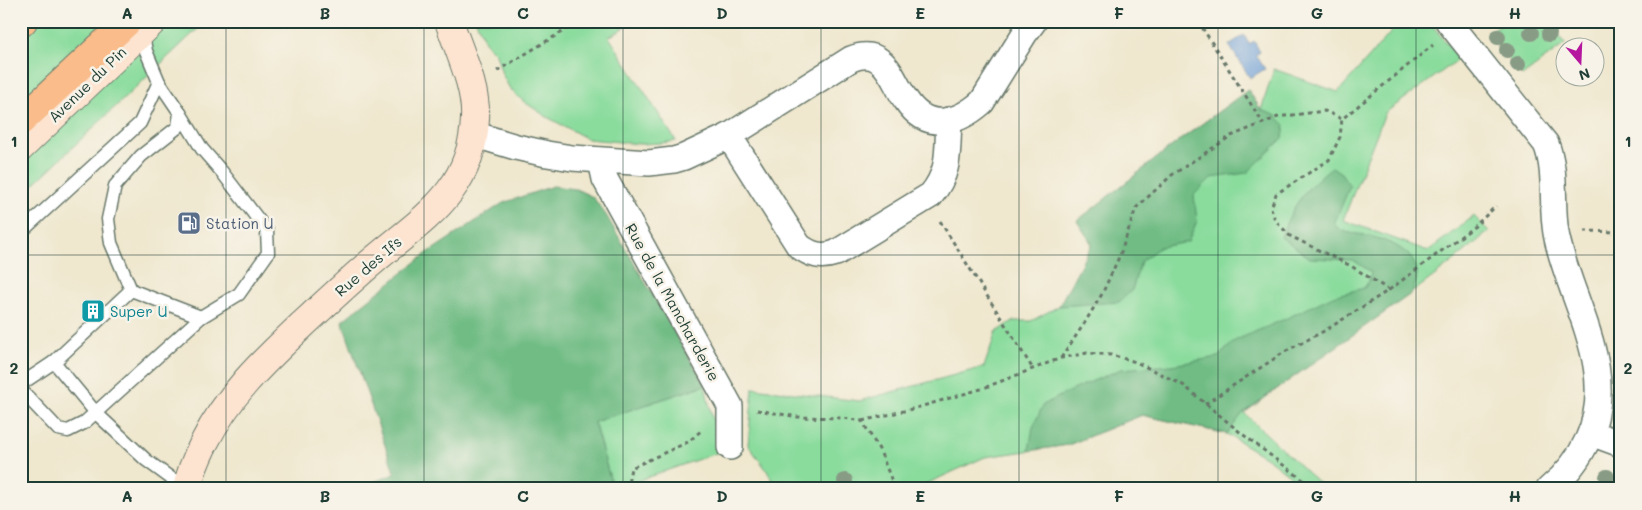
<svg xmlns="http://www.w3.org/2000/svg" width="1642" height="510" font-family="Mali,sans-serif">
<rect width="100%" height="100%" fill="#f7f3e8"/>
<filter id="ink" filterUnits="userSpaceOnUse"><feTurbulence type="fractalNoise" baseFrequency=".02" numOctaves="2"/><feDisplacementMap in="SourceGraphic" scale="10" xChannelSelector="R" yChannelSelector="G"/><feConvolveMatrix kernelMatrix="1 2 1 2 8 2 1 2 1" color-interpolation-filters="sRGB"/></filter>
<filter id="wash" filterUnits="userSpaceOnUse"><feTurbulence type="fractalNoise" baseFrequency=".0096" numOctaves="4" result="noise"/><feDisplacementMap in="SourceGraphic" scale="20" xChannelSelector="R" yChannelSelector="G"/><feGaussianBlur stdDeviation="1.12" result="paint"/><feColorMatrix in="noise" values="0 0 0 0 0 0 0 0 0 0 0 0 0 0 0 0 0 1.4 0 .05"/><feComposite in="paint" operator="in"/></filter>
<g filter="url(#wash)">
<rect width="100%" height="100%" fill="#efe7ce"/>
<g fill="#8adc9d" stroke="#548c68">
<path d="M21 21H206L21 196Z"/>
<path d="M476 21H635L609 37 676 141 662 143 640 144 588 139 547 117 523 101 510 89 502 74 496 54 485 42Z"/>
<path d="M1401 21H1429L1459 59 1385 113 1343 220 1428 251 1474 216 1489 231C1445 270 1397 304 1349 337 1313 362 1279 388 1244 413L1325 489H1307L1270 460 1227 434 1142 415 1068 445 985 457 915 489H777L766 469 748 445 753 388 859 401 984 367 996 332 1013 321H1031L1059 306 1092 244 1077 221 1176 143 1248 90 1261 110 1274 69 1338 92Z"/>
<path d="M1507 21H1547L1565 44 1522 76 1488 34Z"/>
<path d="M705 385 711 413 725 450 634 482 636 489H613L594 422Z"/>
</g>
<g fill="#6fbc84" stroke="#477c5c">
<path d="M1248 90 1261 110 1275 115 1285 125 1283 138 1247 173 1211 178 1194 195 1197 221 1188 242 1160 247 1141 261 1132 290 1119 302 1059 306 1092 244 1077 221 1176 143Z"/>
<path d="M1332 167 1341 173 1350 186 1334 224C1345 236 1354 232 1369 236 1389 241 1416 251 1417 274 1417 280 1414 287 1412 293L1243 413 1227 434 1142 415 1068 445 1029 451 1033 427 1043 405 1072 390 1121 369 1172 365 1218 357 1236 340 1285 319 1333 296 1364 288 1369 281 1371 272 1353 260 1310 258 1281 237C1291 207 1306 187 1332 167Z"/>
<path d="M553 186 576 189 593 197 606 215 705 385 594 422 613 489H354L395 474 342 321 426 254 503 203Z"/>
</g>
<path fill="#6b9cd5" stroke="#456c84" d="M1244 35 1249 44 1254 41 1260 52 1256 55 1265 69 1250 78 1229 45Z"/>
</g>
<g filter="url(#ink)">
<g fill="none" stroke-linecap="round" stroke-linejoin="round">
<g stroke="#68786a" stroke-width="15">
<g id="lane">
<path d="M159 82 180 113 178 127 141 156 115 186 108 219 111 243 131 290 54 362 96 413 146 460 172 479 187 485"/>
<path d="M21 232 140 123 159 82 146 51 142 31"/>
<path d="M131 290 201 317"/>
<path d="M21 384 54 362"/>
<path d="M21 390 58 429 68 431 84 423 201 317 239 294 268 253 267 231 222 172 202 149 180 113"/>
</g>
</g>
<g stroke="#68786a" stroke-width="28">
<g id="street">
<path d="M1448 21 1546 144C1558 173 1550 208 1557 238 1571 303 1619 371 1588 439 1579 459 1566 475 1549 489"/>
<path d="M473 134 516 147 547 154 572 158 649 163 674 160 684 157 729 136 851 59C861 55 872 54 880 61 892 70 897 88 906 100 927 132 957 124 982 102L1025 33 1034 21"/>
<path d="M729 136 799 246C811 255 821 258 836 253L931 195C951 171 947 150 949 120"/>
<path d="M601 161 605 179 730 406V447"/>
<path d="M1591 433 1621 444"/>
</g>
</g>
<g stroke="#68786a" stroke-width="30">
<g id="secondary">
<path d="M21 147 153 21"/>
<path d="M187 489C190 473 197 457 204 443 228 395 262 363 300 327 324 305 348 282 373 261 422 219 472 192 475 119 477 87 459 52 449 21"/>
</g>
</g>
<g stroke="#68786a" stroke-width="30">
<g id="highway">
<path d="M21 23 23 21"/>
<path d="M21 121 128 21"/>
</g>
</g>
<g stroke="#68786a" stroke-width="3" stroke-dasharray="4 4" stroke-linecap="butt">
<path d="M1198 21 1263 123"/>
<path d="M497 71 580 21"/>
<path d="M940 221 1033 369"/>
<path d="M1584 231 1621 232"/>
<path d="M1389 290 1475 226 1496 206"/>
<path d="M1061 358 1084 324 1102 294 1120 255 1136 208 1172 175 1231 136 1278 117 1325 111 1342 119 1433 45"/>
<path d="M1205 404 1286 351 1326 330 1389 290 1351 266 1290 236 1275 220 1271 208 1276 194 1329 160 1340 137 1342 119"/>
<path d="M757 410 798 417 843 418 862 421 880 451 895 489"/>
<path d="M862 421 916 408 981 389 1061 358 1087 353 1111 355 1136 362 1183 385 1241 433 1315 489"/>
<path d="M627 489 631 468 688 442 702 430"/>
</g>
<use href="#lane" stroke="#fff" stroke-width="12"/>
<use href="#street" stroke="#fff" stroke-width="25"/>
<use href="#secondary" stroke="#fde4d0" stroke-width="28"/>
<use href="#highway" stroke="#f9bc8a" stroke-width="28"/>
</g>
<g fill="#889b85">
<circle cx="1531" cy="33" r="8"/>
<circle cx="1549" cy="34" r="8"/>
<circle cx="1498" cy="37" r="8"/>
<circle cx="1507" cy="50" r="8"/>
<circle cx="1518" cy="64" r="8"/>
<circle cx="1607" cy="477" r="8"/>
<circle cx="845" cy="481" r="8"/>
</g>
</g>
<path fill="none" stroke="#1f3d34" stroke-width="1" stroke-opacity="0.55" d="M226 21V489M424 21V489M623 21V489M821 21V489M1019 21V489M1218 21V489M1416 21V489M21 255H1621"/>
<defs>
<g id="fuel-square" transform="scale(1.25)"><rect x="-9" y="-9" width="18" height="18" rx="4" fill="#5c6f8a" stroke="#f7f3e8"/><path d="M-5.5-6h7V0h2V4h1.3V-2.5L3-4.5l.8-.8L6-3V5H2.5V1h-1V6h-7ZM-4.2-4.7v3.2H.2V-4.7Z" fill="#fff"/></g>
<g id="building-square" transform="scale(1.25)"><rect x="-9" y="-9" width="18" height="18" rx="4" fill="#0f9aa8" stroke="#f7f3e8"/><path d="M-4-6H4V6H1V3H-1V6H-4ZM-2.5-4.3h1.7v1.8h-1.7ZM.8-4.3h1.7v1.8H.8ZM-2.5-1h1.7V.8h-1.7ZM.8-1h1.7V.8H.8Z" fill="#fff"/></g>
</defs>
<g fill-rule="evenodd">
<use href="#fuel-square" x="189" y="223"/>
<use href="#building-square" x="93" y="311"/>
</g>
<g text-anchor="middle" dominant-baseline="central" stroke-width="5" stroke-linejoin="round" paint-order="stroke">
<g font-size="15" fill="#1f3d34" stroke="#f7f3e8">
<text transform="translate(87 84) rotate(-44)">Avenue du Pin</text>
<text transform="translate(368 266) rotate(-41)">Rue des Ifs</text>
<text transform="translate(673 302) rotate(61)">Rue de la Mancharderie</text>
</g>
<g font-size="15" fill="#4e5e75" stroke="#f7f3e8" text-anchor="start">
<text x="206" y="223">Station U</text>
</g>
<g font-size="15" fill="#0d838f" stroke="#f7f3e8" text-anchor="start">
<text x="110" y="311">Super U</text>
</g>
</g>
<rect width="1642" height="510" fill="none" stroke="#f7f3e8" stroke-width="55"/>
<g transform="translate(1580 62) rotate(161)"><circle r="24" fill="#f7f3e8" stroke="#a1aaa0"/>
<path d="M0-4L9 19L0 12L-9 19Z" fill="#b5179e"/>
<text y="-8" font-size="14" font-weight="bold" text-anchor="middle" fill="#1f3d34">N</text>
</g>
<rect x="28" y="28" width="1586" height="454" fill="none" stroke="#1f3d34" stroke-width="2"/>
<g font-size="16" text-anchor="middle" font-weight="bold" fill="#1f3d34">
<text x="127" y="19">A</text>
<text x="325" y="19">B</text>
<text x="523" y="19">C</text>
<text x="722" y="19">D</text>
<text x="920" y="19">E</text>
<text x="1119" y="19">F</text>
<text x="1317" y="19">G</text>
<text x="1515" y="19">H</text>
<text x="14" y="147">1</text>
<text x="1628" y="147">1</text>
<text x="14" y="374">2</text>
<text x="1628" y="374">2</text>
<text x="127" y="502">A</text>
<text x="325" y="502">B</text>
<text x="523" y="502">C</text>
<text x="722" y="502">D</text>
<text x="920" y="502">E</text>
<text x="1119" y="502">F</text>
<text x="1317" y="502">G</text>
<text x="1515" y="502">H</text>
</g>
</svg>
